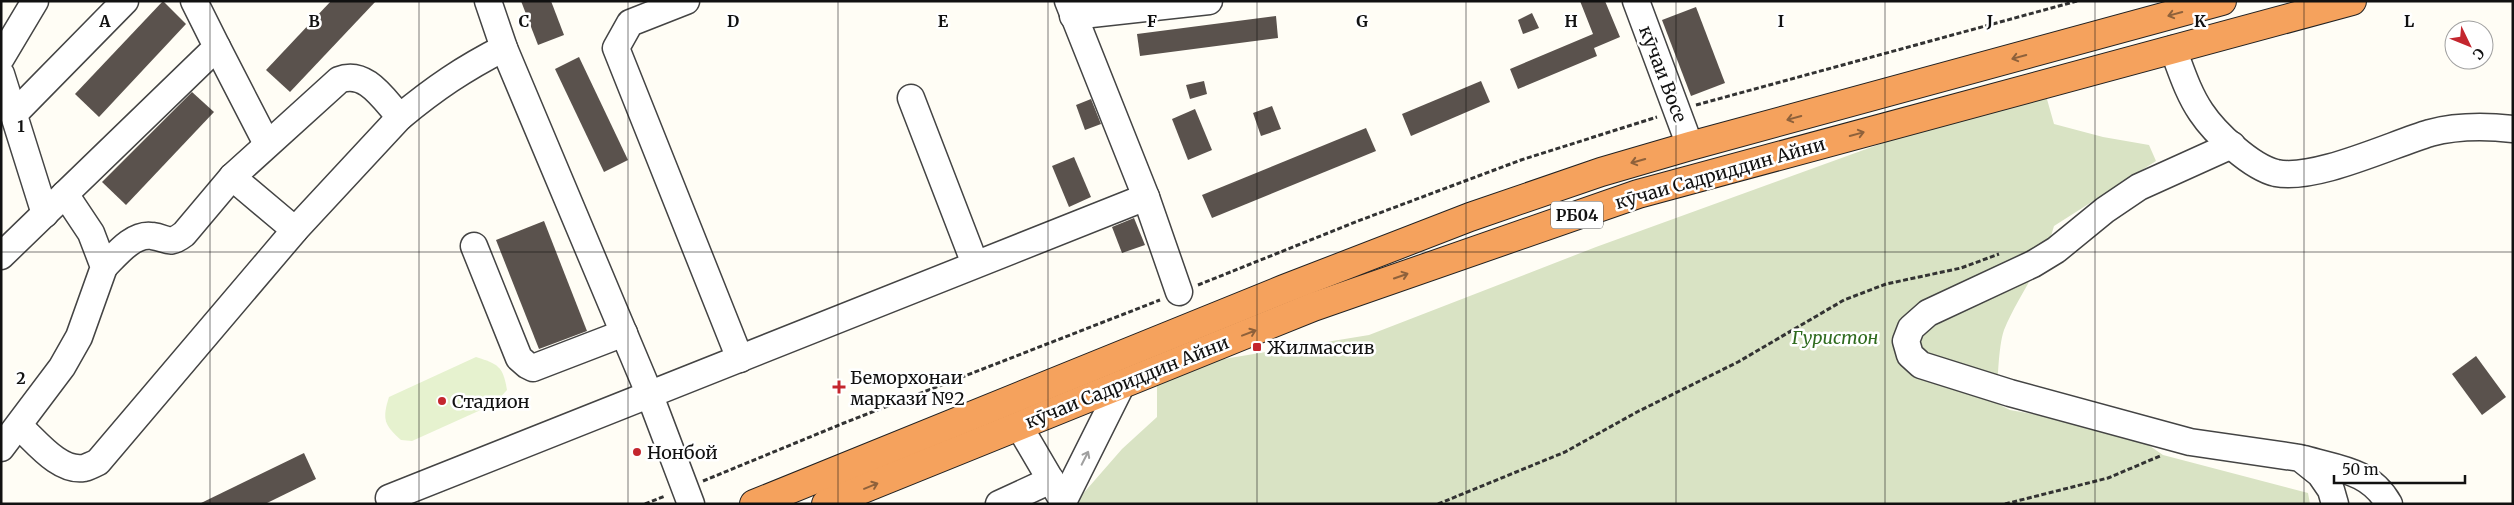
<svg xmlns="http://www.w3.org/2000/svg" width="2514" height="505" font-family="Merriweather,serif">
<rect width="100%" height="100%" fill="#fffdf5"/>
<path fill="#d9e3c4" d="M2043 85 2054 124 2103 137 2149 145 2156 161 2054 226C2044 264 2019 294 2004 330 1998 347 1998 384 1996 403L2010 410 2128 431 2163 455 2308 493 2310 504H1074L1122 449 1157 417V370L1369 335 1596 247Z"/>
<path fill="#e6f2cf" d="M476 357C498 364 503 366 507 390L494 404 412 441 401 440C384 425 382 419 389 397Z"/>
<g fill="#5a524d">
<path d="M163 1 186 24 99 117 75 94Z"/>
<path d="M331 1H376L290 92 266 70Z"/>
<path d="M521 1H551L564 35 538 45Z"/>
<path d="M1580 1H1605L1620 37 1594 48 1597 56 1518 89 1510 69 1593 34Z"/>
<path d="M1696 7 1725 83 1691 96 1662 20Z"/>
<path d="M1532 13 1539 28 1523 34 1518 20Z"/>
<path d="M1276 16 1278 38 1140 56 1137 34Z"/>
<path d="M579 57 628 160 604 172 555 69Z"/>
<path d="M1204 81 1207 94 1190 99 1186 85Z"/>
<path d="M1481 81 1490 102 1411 136 1402 114Z"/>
<path d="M192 92 214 112 126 205 102 182Z"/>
<path d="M1091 99 1101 124 1085 130 1076 105Z"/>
<path d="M1272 106 1281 129 1261 136 1253 113Z"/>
<path d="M1195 109 1212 150 1188 160 1172 119Z"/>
<path d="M1366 128 1376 151 1212 218 1202 195Z"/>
<path d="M1074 157 1091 197 1069 207 1052 166Z"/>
<path d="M1134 218 1145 245 1122 253 1112 227Z"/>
<path d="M544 221 587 331 539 349 496 240Z"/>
<path d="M2476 356 2506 397 2482 415 2452 374Z"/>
<path d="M304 453 316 479 265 504H199Z"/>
</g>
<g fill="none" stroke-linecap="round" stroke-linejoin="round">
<g stroke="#444" stroke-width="29">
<g id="minor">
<path d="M488 1 504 48 649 393 691 504"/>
<path d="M686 1 630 23 616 48 740 359"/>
<path d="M1068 1 1146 197 1179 292"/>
<path d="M1636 1 1690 146"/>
<path d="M1073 16 1209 1"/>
<path d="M217 47 267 144"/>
<path d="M2173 49C2181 70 2188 93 2201 112 2215 133 2251 167 2276 173 2315 181 2390 145 2430 133 2456 126 2486 126 2513 129"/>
<path d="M1 58 35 1"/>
<path d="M1 74 45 214"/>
<path d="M911 98 975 264"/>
<path d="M14 114 125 1"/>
<path d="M2232 145 2139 187 2105 210 2056 250 2033 264 1928 313 1911 328 1906 341 1910 355 1921 365 2010 393 2190 442 2300 458 2320 474 2331 490 2335 504"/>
<path d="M232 177 295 230"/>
<path d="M474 246 519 358 527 365 533 368 624 333"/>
<path d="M1 256 217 47 194 1"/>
<path d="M104 267C116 255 133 233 152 236 168 238 168 246 184 234L232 177 339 80C366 69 384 100 400 117 435 88 463 69 504 48"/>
<path d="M19 426C36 441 59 472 84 468 88 467 94 464 98 462L295 230 400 117"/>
<path d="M1019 426 1063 501"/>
<path d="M1 448 62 367 79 337 104 267 91 233 65 194"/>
<path d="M2304 459C2338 469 2370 470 2389 504"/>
<path d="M389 498 1146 197"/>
<path d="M999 504 1051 480"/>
<path d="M1062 504 1122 384"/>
</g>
</g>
<g stroke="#222" stroke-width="30">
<g id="highway">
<path d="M754 504 1284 289 1470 217 1601 172 1690 146 2222 1"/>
<path d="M826 504 1313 307 1638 194 2352 1"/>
</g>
</g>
<g stroke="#333" stroke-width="3" stroke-dasharray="5 2.5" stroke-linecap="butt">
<path d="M1696 105 2077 1"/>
<path d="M1198 285 1358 221 1521 160 1657 117"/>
<path d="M703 481 844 423 1160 300"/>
<path d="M645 504 665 496"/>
<path d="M1438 504 1565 452 1637 412 1738 362 1844 300 1886 284 1961 268 1999 254"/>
<path d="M2005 504 2108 478 2160 456"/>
</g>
<use href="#minor" stroke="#fff" stroke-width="26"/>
<use href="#highway" stroke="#f5a25d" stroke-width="28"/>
</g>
<defs><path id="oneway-shaft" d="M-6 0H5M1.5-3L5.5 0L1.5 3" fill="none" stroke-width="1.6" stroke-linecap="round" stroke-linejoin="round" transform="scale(1.25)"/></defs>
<g stroke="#8e613b">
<use href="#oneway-shaft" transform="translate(2175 14) rotate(165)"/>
<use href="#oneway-shaft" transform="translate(2019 57) rotate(165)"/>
<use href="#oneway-shaft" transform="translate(1794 118) rotate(165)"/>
<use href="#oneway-shaft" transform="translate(1857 134) rotate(-15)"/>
<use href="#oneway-shaft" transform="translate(1638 161) rotate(164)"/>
<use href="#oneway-shaft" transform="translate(1401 276) rotate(-19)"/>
<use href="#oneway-shaft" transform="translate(1249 333) rotate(-21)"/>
<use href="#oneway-shaft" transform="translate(871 486) rotate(-22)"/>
</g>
<use stroke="#a0a0a0" href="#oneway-shaft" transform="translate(1085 458) rotate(-63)"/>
<path fill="none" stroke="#111" stroke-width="1" stroke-opacity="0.55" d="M210 1V504M419 1V504M628 1V504M838 1V504M1048 1V504M1257 1V504M1466 1V504M1676 1V504M1885 1V504M2095 1V504M2304 1V504M1 252H2513"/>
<g fill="#c4262e" stroke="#fff" stroke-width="2">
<rect x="1252" y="342" width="10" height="10" rx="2.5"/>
<path d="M836.5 379.5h5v5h5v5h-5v5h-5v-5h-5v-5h5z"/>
<circle cx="442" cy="401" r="5"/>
<circle cx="637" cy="452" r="5"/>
</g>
<g text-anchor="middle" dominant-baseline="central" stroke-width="5" stroke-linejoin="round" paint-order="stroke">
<rect fill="#fff" stroke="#585858" stroke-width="1" x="1551" y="201.5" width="52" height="27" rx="4"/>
<g font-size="16" font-weight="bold" fill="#111">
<text x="1577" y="215">РБ04</text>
</g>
<g font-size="18" fill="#111" stroke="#fff">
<text transform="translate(1663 74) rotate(69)">кӯчаи Восе</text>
<text transform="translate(1720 173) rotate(-16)">кӯчаи Садриддин Айни</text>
<text transform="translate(1127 382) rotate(-22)">кӯчаи Садриддин Айни</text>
</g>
<g font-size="18" font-style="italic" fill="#2f6b1f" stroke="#fff">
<text x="1835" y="337">Гуристон</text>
</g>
<g font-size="18" fill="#111" stroke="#fff" text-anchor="start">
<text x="1267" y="347">Жилмассив</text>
<text x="850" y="377">Беморхонаи<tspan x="850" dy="21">маркази №2</tspan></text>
<text x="452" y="401">Стадион</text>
<text x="647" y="452">Нонбой</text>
</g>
</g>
<g font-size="16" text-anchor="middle" font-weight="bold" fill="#111" stroke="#fff" stroke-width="5" stroke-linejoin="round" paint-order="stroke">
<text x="105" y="27">A</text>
<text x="314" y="27">B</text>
<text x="524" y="27">C</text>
<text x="733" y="27">D</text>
<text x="943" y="27">E</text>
<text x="1152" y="27">F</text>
<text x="1362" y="27">G</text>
<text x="1571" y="27">H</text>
<text x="1781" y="27">I</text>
<text x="1990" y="27">J</text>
<text x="2200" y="27">K</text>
<text x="2409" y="27">L</text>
<text x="21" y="132">1</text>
<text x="21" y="384">2</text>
</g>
<rect width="2514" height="505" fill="none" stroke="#111111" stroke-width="5"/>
<g transform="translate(2469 45) rotate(133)"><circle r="24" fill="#ffffff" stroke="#a0a0a0"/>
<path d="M0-4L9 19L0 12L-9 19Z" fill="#c4262e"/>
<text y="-8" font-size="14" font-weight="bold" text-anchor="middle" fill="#111111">С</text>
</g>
<path d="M2334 475v8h131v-8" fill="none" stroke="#111111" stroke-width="2.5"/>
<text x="2342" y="475" font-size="15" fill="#111111" stroke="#ffffff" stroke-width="4" paint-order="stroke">50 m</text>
</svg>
